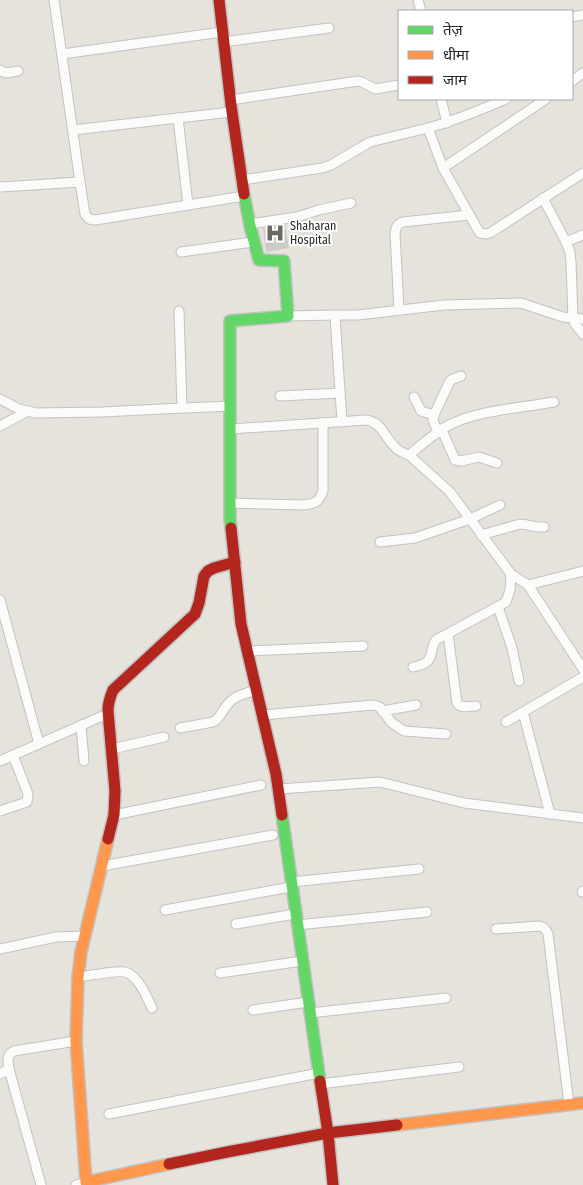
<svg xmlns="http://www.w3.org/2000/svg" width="583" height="1185" font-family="'Fira Sans Condensed','Noto Sans Devanagari',sans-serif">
<rect width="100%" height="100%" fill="#e5e3dc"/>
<path fill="#ceccc7" d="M285 225 289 248 266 252 263 228Z"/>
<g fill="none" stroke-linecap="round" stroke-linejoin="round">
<g stroke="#c2c2c2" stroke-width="11">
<g id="street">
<path d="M54 0 80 182"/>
<path d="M418 0 421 11"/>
<path d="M572 17 583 15"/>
<path d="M223 42 329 28"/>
<path d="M62 54 222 32"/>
<path d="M0 70C5 75 12 72 18 71"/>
<path d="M572 81 583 73"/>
<path d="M441 99 447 123"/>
<path d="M230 100 358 81 362 82 375 89 399 85"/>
<path d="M178 118 188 205"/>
<path d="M428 128C455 121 480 110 506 99"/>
<path d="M73 130 231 112"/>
<path d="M443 168 546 99"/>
<path d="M242 180 322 168 331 165 370 142 428 128 443 168 478 230 480 233 486 234 490 233 583 173"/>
<path d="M0 187 80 182 85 214 89 219 95 220 244 196"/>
<path d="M543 198 566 242 570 252 571 262 573 319 575 324 583 334"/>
<path d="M250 224 297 217 319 210 351 203"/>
<path d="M566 242 583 235"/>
<path d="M181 252 253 242"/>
<path d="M399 310 395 233C396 227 397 224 403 222L469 215"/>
<path d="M179 311 182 408"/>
<path d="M335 315 342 422"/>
<path d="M288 316 335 315H358L444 305 521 303 563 317 583 319"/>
<path d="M280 396 340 393"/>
<path d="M414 397 421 411 434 415"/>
<path d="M0 399 19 409 36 413 102 412 162 409 231 406"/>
<path d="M0 426 26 412"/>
<path d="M231 429 366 420C382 422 384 437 395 447 399 452 404 453 409 455L450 492 511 574 528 585 583 669"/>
<path d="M442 430 455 460 461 461 479 457 497 463"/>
<path d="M438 433 433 420 434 415 450 381 453 379 461 376"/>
<path d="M409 455C420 446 437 431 449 425 479 410 521 408 554 402"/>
<path d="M230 503 303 505C315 504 319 502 323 491V423"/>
<path d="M481 535 520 524C528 524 535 528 544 527"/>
<path d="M380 542 415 538 470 519 500 505"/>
<path d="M528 585 583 571"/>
<path d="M0 600 39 744"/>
<path d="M498 607 512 648 519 681"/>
<path d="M448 634 457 703C461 709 469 706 476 706"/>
<path d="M248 651 363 646"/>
<path d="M413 667C417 666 422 665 425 663 434 658 430 647 436 640L506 602 510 590 511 574"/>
<path d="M382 711 416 705"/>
<path d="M523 712 550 814"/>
<path d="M263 715 373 705 380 707 391 722 404 731 446 734"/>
<path d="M506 722 583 677"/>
<path d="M81 725 84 761"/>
<path d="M180 728 213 722C221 718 222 710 228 704 235 695 247 693 257 690"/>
<path d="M112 749 164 737"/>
<path d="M0 761 107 714"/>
<path d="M279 789 380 782 464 803 583 818"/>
<path d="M0 811 27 802 28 794 13 755"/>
<path d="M114 815 261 785"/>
<path d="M102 866 273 835"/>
<path d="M291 882 419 869"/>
<path d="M582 892 583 891"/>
<path d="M165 910 291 887"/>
<path d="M236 924 295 914"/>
<path d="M297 925 427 912"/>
<path d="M496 929 539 926C544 927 546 929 548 934L569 1104"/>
<path d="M0 949 56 937 85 936"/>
<path d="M220 973 302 961"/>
<path d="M78 977C88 976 116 970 125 972 138 975 147 997 152 1008"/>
<path d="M253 1010 308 1002"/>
<path d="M310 1013 446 998"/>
<path d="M9 1069 41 1185"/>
<path d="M0 1074 9 1069C8 1061 6 1055 14 1051L76 1041"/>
<path d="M320 1084 459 1067"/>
<path d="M109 1114 319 1073"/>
<path d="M76 1185 86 1182"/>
</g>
</g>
<g stroke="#c2c2c2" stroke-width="14">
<g id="fast">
<path d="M231 528 230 519V321L288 316 284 261 259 260 250 226 244 194"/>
<path d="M282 815 320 1081"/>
</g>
</g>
<g stroke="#c2c2c2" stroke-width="14">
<g id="slow">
<path d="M108 839 81 952 78 977 76 1041 86 1182 169 1164"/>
<path d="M397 1125 583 1103"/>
</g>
</g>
<g stroke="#c2c2c2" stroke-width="14">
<g id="jam">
<path d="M219 0 231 105 244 194"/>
<path d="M231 528 241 624 276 774 282 815"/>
<path d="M108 839 114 815 115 791 108 711C108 703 110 697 113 690L195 614 199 603 204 576 208 571 214 568 235 562"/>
<path d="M320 1081 328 1133 333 1185"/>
<path d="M169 1164 227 1152 328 1133 397 1125"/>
</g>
</g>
<use href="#street" stroke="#fbfbfa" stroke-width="9"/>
<use href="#fast" stroke="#63d668" stroke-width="11"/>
<use href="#slow" stroke="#ff974d" stroke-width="11"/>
<use href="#jam" stroke="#b3261e" stroke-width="11"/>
</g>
<defs>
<g id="hospital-bare" transform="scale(1.5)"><path d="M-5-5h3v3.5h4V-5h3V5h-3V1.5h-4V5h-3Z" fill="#6a6966" stroke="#fff" stroke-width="2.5" paint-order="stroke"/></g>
</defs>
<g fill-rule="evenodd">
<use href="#hospital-bare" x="275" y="233"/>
</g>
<g text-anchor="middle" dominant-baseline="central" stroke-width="4" stroke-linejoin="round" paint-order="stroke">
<g font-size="12" fill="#272727" stroke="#fff" text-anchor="start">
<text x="290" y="226">Shaharan<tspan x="290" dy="14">Hospital</tspan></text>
</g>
</g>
<rect x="398" y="10" width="175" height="90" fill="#ffffff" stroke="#a9a9a9"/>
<rect x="408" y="26" width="25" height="8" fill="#63d668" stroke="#a9a9a9"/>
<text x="443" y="35" font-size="15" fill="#272727">तेज़</text>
<rect x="408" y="51" width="25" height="8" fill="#ff974d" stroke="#a9a9a9"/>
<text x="443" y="60" font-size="15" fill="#272727">धीमा</text>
<rect x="408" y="76" width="25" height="8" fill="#b3261e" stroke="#a9a9a9"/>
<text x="443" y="85" font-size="15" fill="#272727">जाम</text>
</svg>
